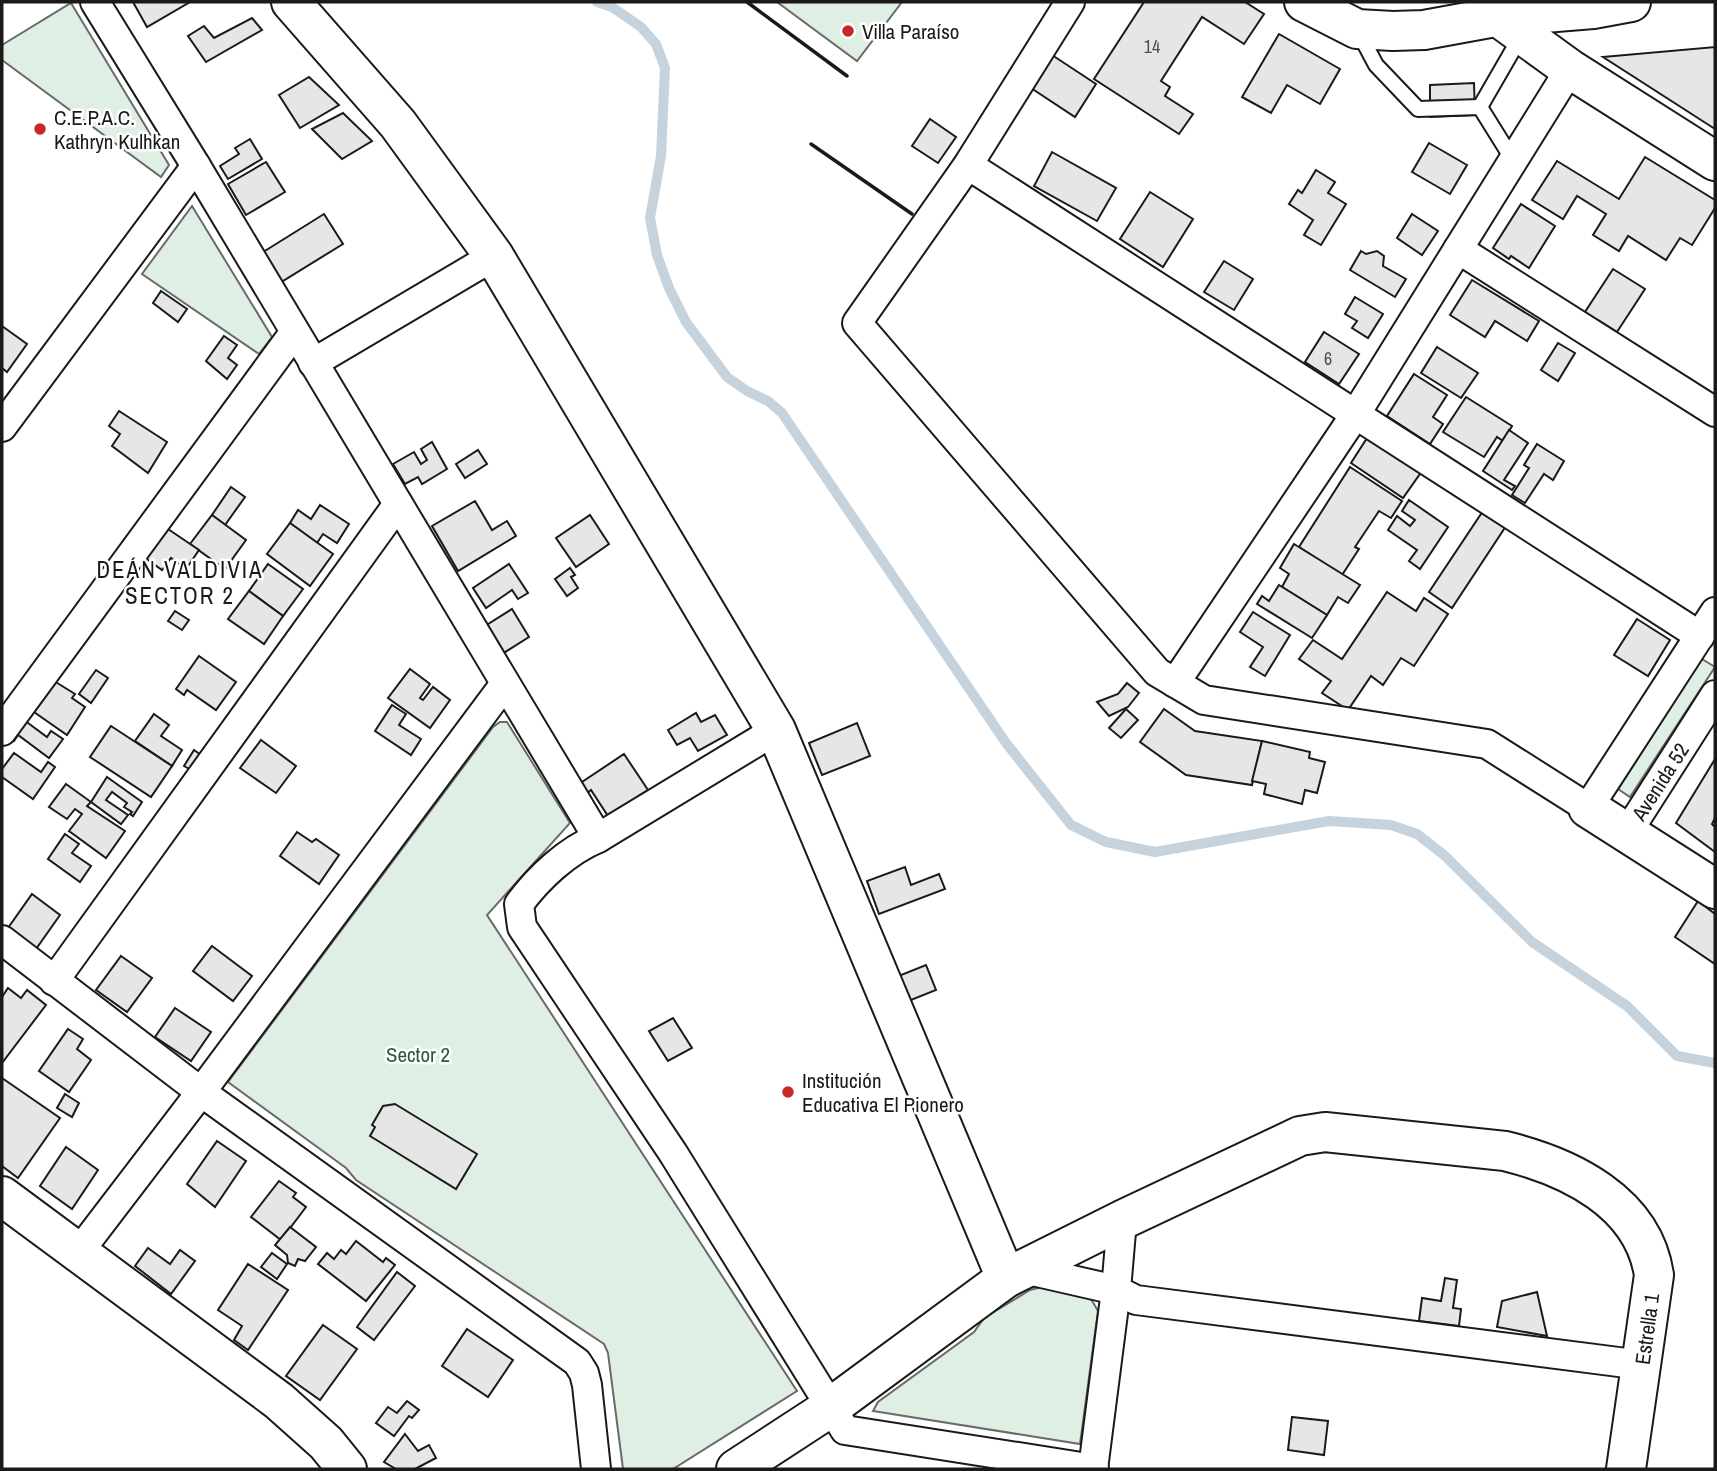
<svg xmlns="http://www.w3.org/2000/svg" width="1717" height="1471" font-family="'Archivo Narrow',sans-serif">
<rect width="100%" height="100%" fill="#fff"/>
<g fill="#e0efe3" stroke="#6a6a6a" stroke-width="2">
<path d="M777 2H902L857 61Z"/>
<path d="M71 3 169 165 161 177 2 60V45Z"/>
<path d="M192 206 272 337 259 354 142 274Z"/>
<path d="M1702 659 1715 667 1630 797 1618 789Z"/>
<path d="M500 722H507L570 823 487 915 797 1391 673 1469H623L608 1353 604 1344 356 1180 346 1168 228 1082 493 727Z"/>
<path d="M1042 1287 1091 1299 1098 1311 1080 1444 873 1411 878 1402 974 1332 984 1318 1030 1290Z"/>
</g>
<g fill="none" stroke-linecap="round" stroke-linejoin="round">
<path stroke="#c6d2dc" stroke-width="10" d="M597 2 612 7 641 27 656 44 665 68 661 156 650 218 657 255 669 288 686 322 727 377 747 391 768 401 782 413 1006 743 1071 825 1106 842 1155 852 1329 821 1391 825 1417 834 1444 855 1532 942 1627 1006 1677 1056 1715 1063"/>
</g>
<g fill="#e6e6e6" stroke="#1a1a1a" stroke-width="2">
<path d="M133 2H190L147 27Z"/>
<path d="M1144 2H1245L1264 14 1244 44 1202 17 1161 81 1170 87 1165 96 1193 114 1179 134 1094 79Z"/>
<path d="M252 18 262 30 206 62 188 36 204 26 214 38Z"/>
<path d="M1279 34 1340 69 1320 104 1287 85 1271 113 1242 97Z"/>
<path d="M1715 47V129L1603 57Z"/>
<path d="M1052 55 1096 84 1075 117 1031 88Z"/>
<path d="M309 77 339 105 300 128 279 95Z"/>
<path d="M1474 83 1475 115 1430 117V85Z"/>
<path d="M343 113 372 141 342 159 312 129Z"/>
<path d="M930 119 956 137 938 163 912 146Z"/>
<path d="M250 139 262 159 228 179 220 166 239 154 235 148Z"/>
<path d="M1429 143 1467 165 1450 194 1412 172Z"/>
<path d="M1052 152 1116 188 1097 221 1034 186Z"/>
<path d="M1645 157 1715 200V208L1692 245 1680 238 1666 260 1628 236 1619 251 1593 235 1606 214 1577 196 1563 219 1532 200 1557 161 1619 199Z"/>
<path d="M266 162 285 192 246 215 228 184Z"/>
<path d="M1316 170 1335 182 1328 193 1346 204 1321 245 1304 235 1313 220 1289 204 1298 190 1302 193Z"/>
<path d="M1150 192 1193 219 1163 267 1120 239Z"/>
<path d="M1521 204 1555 226 1529 268 1511 256 1509 259 1493 248Z"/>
<path d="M324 214 343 244 278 284 260 254Z"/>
<path d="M1412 214 1438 231 1422 255 1397 238Z"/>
<path d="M1361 251 1366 254 1377 251 1384 256 1383 266 1406 279 1395 297 1350 270Z"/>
<path d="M1224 261 1253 279 1234 310 1204 292Z"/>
<path d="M1613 269 1645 289 1617 332 1598 320 1596 323 1583 315Z"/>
<path d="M1472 280 1539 321 1527 341 1495 321 1485 337 1450 315Z"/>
<path d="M161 291 187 309 178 322 153 303Z"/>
<path d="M1355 297 1383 314 1368 338 1352 328 1357 321 1345 314Z"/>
<path d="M2 326 27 344 7 372 2 368Z"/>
<path d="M1324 332 1359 354 1339 384 1305 362Z"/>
<path d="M224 336 237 345 228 358 237 365 227 379 206 361Z"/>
<path d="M1558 343 1575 353 1558 381 1541 370Z"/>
<path d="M1437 347 1478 373 1461 398 1421 373Z"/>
<path d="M1414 374 1447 395 1433 417 1443 424 1430 444 1387 416Z"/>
<path d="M1466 397 1512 426 1503 441 1497 437 1484 457 1443 432Z"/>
<path d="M119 411 167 442 148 473 112 446 120 434 109 426Z"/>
<path d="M1509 430 1528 443 1504 480 1515 486 1512 490 1483 471Z"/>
<path d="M1369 435 1422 471 1403 498 1351 463Z"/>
<path d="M432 442 447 469 422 484 418 477 405 484 393 464 414 452 421 464 427 460 421 449Z"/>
<path d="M1537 444 1564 461 1553 480 1544 474 1525 503 1512 495 1529 468 1524 465Z"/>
<path d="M478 450 487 464 465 478 456 464Z"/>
<path d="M1350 467 1402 501 1391 518 1379 511 1355 547 1359 549 1342 575 1299 547Z"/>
<path d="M231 487 245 497 225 525 212 515Z"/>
<path d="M1409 500 1448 527 1420 569 1409 561 1417 550 1388 530 1397 516 1410 526 1415 520 1402 511Z"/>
<path d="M475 501 492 530 507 521 516 536 458 571 432 526Z"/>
<path d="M320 505 349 524 337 543 323 534 317 543 290 523 298 510 311 519Z"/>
<path d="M1483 511 1506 526 1452 608 1429 592Z"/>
<path d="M212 515 246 540 225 569 190 544Z"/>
<path d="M590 515 609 544 576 567 556 538Z"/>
<path d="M290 523 333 554 310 586 267 554Z"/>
<path d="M165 527 199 550 186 569 171 558 162 570 144 557Z"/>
<path d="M1294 544 1360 585 1348 603 1338 597 1327 615 1282 587 1289 574 1280 568Z"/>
<path d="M268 564 303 589 283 616 249 591Z"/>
<path d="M509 564 528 593 518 599 512 590 486 608 473 588Z"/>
<path d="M570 568 575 575 571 577 578 588 567 596 555 579Z"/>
<path d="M1279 585 1327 615 1312 638 1257 604 1262 596 1269 601Z"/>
<path d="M249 591 283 616 264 644 228 619Z"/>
<path d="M1387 592 1416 611 1424 598 1448 614 1414 666 1401 658 1383 685 1371 676 1348 710 1322 693 1331 681 1299 659 1313 640 1342 659Z"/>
<path d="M512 609 529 637 502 654 485 626Z"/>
<path d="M175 611 189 620 182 630 168 621Z"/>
<path d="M1253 612 1290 635 1265 676 1250 667 1263 647 1240 632Z"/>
<path d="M1637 619 1670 640 1648 676 1614 655Z"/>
<path d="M199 656 236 682 216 710 187 690 184 695 176 689Z"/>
<path d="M410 669 430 684 420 698 423 700 433 687 450 700 430 728 388 698Z"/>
<path d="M96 670 108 678 91 703 79 694Z"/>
<path d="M54 681 75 694 72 698 85 707 67 735 34 712Z"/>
<path d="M1127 683 1139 693 1128 707 1109 716 1097 702 1118 694Z"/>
<path d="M392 705 406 714 399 725 421 739 411 755 375 731Z"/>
<path d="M1126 709 1138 720 1121 738 1109 728Z"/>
<path d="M1164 709 1195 731 1262 741 1252 785 1186 775 1140 742Z"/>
<path d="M696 713 701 722 715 715 727 735 698 751 690 738 677 745 668 730Z"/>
<path d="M154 714 169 725 161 736 182 750 172 766 135 741Z"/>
<path d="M24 720 47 737 51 731 63 739 49 758 18 735 14 741 11 738Z"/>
<path d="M857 723 870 756 822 775 809 743Z"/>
<path d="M111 726 172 766 151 797 90 757Z"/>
<path d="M261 740 296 766 276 793 240 768Z"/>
<path d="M1262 741 1310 752 1309 758 1325 762 1317 793 1305 790 1302 804 1264 794 1266 784 1252 781Z"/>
<path d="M194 750 201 755 191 770 184 766Z"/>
<path d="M14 753 41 772 48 762 55 767 33 799 2 777V769Z"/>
<path d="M624 754 648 790 608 816 591 790 586 794 579 784Z"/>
<path d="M1715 759V818L1712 824 1715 827V852L1676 823Z"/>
<path d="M107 777 142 802 133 816 130 814 132 812 124 807 127 803 112 792 106 800 128 815 121 824 91 802Z"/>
<path d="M66 784 91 802 87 806 125 831 106 858 69 831 82 814 75 809 67 819 49 807Z"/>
<path d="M297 832 312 842 316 839 339 855 319 884 280 856Z"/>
<path d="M65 834 79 844 72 853 91 866 80 882 48 859Z"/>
<path d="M905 867 911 885 939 874 945 889 879 914 867 881Z"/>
<path d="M32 894 60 915 36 949 8 928Z"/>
<path d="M1698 901 1715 914V964L1675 937Z"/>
<path d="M212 946 252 976 233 1001 193 971Z"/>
<path d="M121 956 152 978 127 1012 96 990Z"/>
<path d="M926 965 936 990 906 1002 896 977Z"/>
<path d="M8 988 21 998 27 990 46 1005 2 1063V997Z"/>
<path d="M175 1008 211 1032 191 1061 155 1037Z"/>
<path d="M673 1018 692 1048 668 1061 649 1031Z"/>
<path d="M68 1029 83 1039 77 1049 91 1060 69 1092 39 1071Z"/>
<path d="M2 1078 60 1118 18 1178 2 1166Z"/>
<path d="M65 1094 79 1103 72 1117 57 1108Z"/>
<path d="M395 1104 477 1154 456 1189 370 1136 375 1127 372 1125 383 1106Z"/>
<path d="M217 1141 246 1161 215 1207 187 1184Z"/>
<path d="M66 1147 98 1170 72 1209 40 1186Z"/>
<path d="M279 1181 296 1193 293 1197 306 1207 281 1240 251 1217Z"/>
<path d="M290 1227 316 1247 305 1261 298 1259 295 1266 288 1263 287 1255 275 1245Z"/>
<path d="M356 1241 383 1262 386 1258 395 1265 366 1301 318 1264 327 1253 334 1259 341 1250 346 1254Z"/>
<path d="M148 1248 170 1264 180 1250 195 1261 171 1294 135 1266Z"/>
<path d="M272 1253 287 1264 277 1279 261 1267Z"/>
<path d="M248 1264 288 1290 248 1350 234 1340 242 1326 218 1310Z"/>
<path d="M397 1272 415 1286 374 1340 357 1327Z"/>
<path d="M1445 1278 1457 1280 1453 1308 1461 1309 1459 1326 1419 1321 1422 1298 1441 1301Z"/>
<path d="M1537 1292 1547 1336 1497 1327 1502 1301Z"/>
<path d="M323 1325 357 1349 320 1400 286 1376Z"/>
<path d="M467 1329 513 1360 488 1397 442 1366Z"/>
<path d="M407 1401 419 1410 412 1418 409 1416 394 1436 376 1423 388 1407 397 1413Z"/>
<path d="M1292 1417 1328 1421 1324 1455 1288 1450Z"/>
<path d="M405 1434 418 1451 429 1445 436 1458 415 1469H396L384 1462Z"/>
</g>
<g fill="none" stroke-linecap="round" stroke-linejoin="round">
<g stroke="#1a1a1a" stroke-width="18">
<g id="lane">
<path d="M1359 33 1376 65 1418 109 1480 107"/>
<path d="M1480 107 1521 36"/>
<path d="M1480 107 1513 160"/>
</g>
</g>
<g stroke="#1a1a1a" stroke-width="32">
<g id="street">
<path d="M95 2 196 166 598 838"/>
<path d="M1070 2 968 165 857 323 1157 672 1204 700 1487 744 1588 808 1715 612"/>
<path d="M968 165 1700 636"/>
<path d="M1458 249 1715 412"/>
<path d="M313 363 494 256"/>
<path d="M2 427 196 166"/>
<path d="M1175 683 1355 415 1570 69"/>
<path d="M776 730 598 838C567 851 539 877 519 904L522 927 673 1153 845 1430 1094 1469"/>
<path d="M2 731 294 333"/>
<path id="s1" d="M1627 833 1715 695"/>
<path d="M2 940 201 1092 577 1362 584 1373 587 1385 596 1469"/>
<path d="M54 981 398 504"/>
<path d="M78 1253 201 1092 504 685"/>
<path d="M1024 1269 1116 1290 1136 1300 1642 1365"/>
<path d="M1093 1469 1116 1290 1122 1220"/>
</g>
</g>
<g stroke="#1a1a1a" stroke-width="42">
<g id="secondary">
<path d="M291 2 398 124 494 256 776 730 1006 1278"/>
<path d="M1304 2 1357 29 1393 31 1424 30 1495 17 1593 9 1631 2"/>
<path d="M1487 9 1570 69 1715 161"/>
<path d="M1588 808 1715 889"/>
<path d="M2 1196 279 1401 326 1443 347 1469"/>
<path d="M736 1469 831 1407 1006 1278 1122 1220 1300 1136 1325 1132 1505 1151C1570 1167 1643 1202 1654 1275L1626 1469"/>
</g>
</g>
<use href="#lane" stroke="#fff" stroke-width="14"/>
<use href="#street" stroke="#fff" stroke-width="28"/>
<use href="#secondary" stroke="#fff" stroke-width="38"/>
<g stroke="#1a1a1a" stroke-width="3.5">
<path d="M747 2 847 76"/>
<path d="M811 144 912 214"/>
</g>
</g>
<g fill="#c62828" stroke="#fff" stroke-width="2.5">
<circle cx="848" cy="31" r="7"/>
<circle cx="40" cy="129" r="7"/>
<circle cx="788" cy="1092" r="7"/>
</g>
<g text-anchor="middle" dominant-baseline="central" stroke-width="5" stroke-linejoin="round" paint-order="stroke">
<g font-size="18" fill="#4d4d4d">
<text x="1152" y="46">14</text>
<text x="1328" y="358">6</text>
</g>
<g font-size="21" fill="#1a1a1a" stroke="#fff" text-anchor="start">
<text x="862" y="31">Villa Paraíso</text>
<text x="54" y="117">C.E.P.A.C.<tspan x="54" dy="24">Kathryn Kulhkan</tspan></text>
<text x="802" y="1080">Institución<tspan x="802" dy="24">Educativa El Pionero</tspan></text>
</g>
<g font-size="21" fill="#1a1a1a" stroke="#fff">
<text stroke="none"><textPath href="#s1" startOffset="61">Avenida 52</textPath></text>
<text transform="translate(1647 1329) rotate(-82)">Estrella 1</text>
</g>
<g font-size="21" fill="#2b5a34" stroke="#fff">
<text x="418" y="1054">Sector 2</text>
</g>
<g font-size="23" letter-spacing="2" fill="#1a1a1a" stroke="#fff">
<text x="180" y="569">DEÁN VALDIVIA<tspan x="180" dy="26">SECTOR 2</tspan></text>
</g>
</g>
<rect width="1717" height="1471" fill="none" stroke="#1a1a1a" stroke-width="7"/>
</svg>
